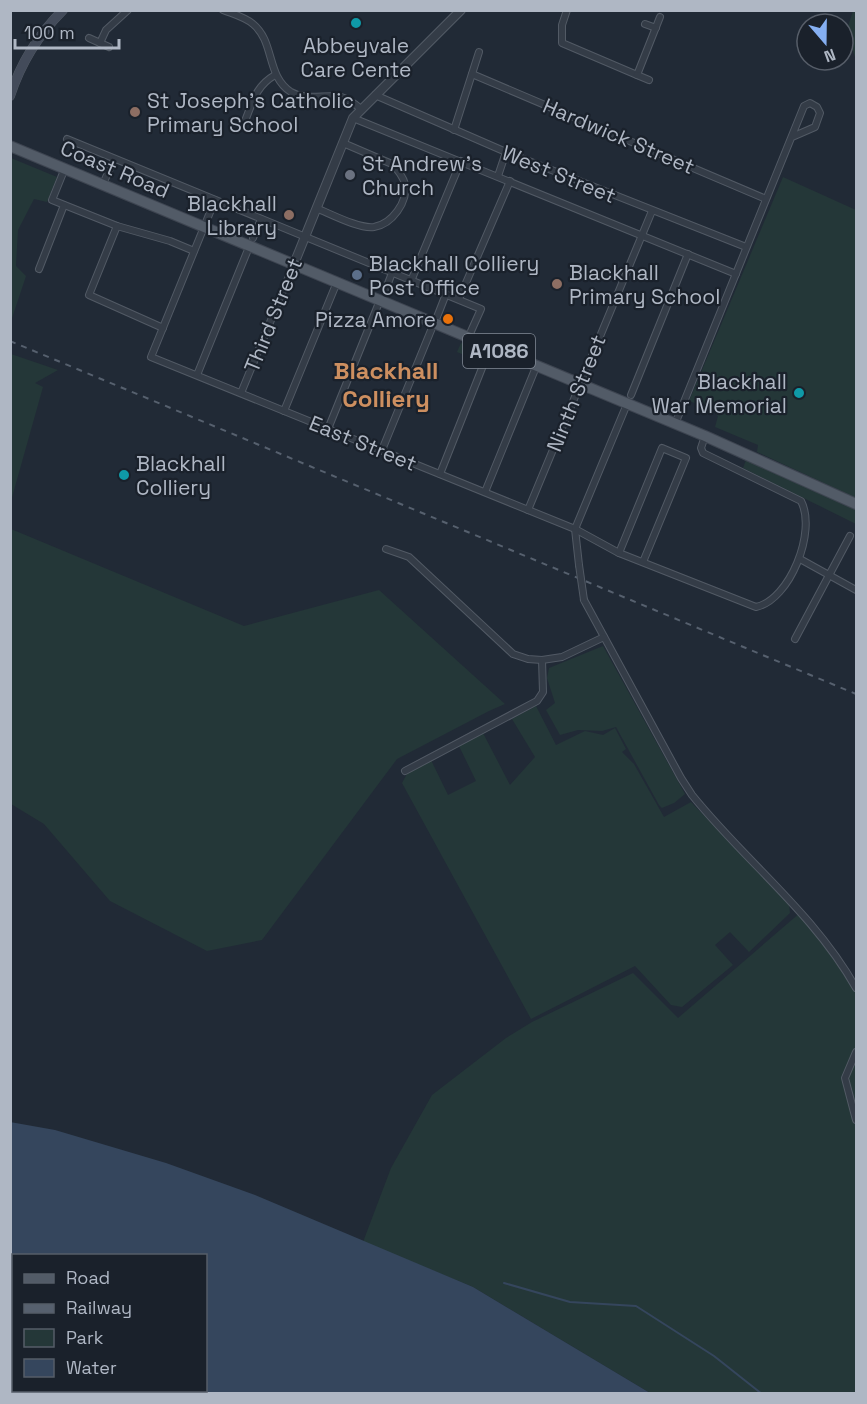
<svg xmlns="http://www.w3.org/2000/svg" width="867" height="1404" font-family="'Space Grotesk',sans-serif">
<rect width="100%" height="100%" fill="#212a36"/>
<g fill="#243738">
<path d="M853 11H856V60L846 32Z"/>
<path d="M11 158 57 177 47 202 34 199 18 230 16 266 26 276 11 321Z"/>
<path d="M783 177 856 210V498L757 452 758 445 715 427 718 416 708 408 689 401Z"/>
<path d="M461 343 485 352 481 362 457 352Z"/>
<path d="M11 354 58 370 35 383 43 387 11 501Z"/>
<path d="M746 460 856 509V524L743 468Z"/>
<path d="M11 529 244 626 379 590 505 704 489 711 397 759 262 940 207 951 110 901 44 824 11 804Z"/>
<path d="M603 646 685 794 674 803 662 808 659 805 616 727 602 731 578 730 560 735 546 710 555 703 547 678 549 668Z"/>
<path d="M536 706 556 745 585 731 603 735 615 728 626 749 622 752 634 764 664 817 691 802 789 904 790 913 749 952 730 932 715 945 733 965 682 1007 671 1005 635 966 531 1019 402 783 408 772 431 760 448 795 476 781 459 746 483 733 510 785 535 757 512 719Z"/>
<path d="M801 912 856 988V1393H650L473 1287 363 1242 391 1168 432 1095 506 1038 532 1022 633 973 678 1018Z"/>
</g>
<path fill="#35465d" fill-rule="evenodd" d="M10 1122 55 1130 166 1163 255 1195 473 1287 650 1393H11ZM14 1256H206V1390H14Z"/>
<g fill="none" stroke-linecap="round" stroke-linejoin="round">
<path stroke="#35465d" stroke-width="2" d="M504 1283 570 1302 636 1306 714 1356 762 1394"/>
<g stroke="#525a65" stroke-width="8">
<g id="minor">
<path d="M223 10C233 14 245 17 253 24 275 42 266 76 291 92 306 101 325 94 341 97 349 99 355 104 361 109"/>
<path d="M567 10 562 25V43L637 75 660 17"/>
<path d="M645 24 656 28"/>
<path d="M89 38 109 47"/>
<path d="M100 43 106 30 128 10"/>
<path d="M472 74 766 199"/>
<path d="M637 75 649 80"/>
<path d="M375 95 506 152 746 247"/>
<path d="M353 118 736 274"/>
<path d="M245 121C253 101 256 86 275 75"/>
<path d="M454 130 479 52"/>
<path d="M67 139 481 309 468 338"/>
<path d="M65 168 52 200 117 226 170 241 194 251"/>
<path d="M498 176 506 152"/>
<path d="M103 184 114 159"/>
<path d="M215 200 151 357 575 529 619 553 756 607C790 600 817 531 801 501L703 453 701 448 705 436"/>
<path d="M316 208C331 214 359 229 374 227 392 224 408 202 405 184 403 177 397 169 392 164L343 143"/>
<path d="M117 226 89 295 163 328"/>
<path d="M253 238 261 219"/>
<path d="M39 269 64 205"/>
<path d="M411 281 461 161"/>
<path d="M385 291 392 273"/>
<path d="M459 299 510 181"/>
<path d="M437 317 446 294"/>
<path d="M197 375 247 252"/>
<path d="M241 393 294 264"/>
<path d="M631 395 688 254"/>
<path d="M284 411 337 282"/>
<path d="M675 424 804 106 810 103 817 107 820 113 815 127 792 137"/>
<path d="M328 429 380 300"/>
<path d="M382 450 434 323"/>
<path d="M440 474 490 348"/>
<path d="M485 492 536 367"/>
<path d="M528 510 652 211"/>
<path d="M386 549 409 557 513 654 528 659 542 660"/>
<path d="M619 553 662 448 686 458 643 562"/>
<path d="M800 559 856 590"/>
<path d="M579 565 575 529 627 404"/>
<path d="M584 600 681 778 692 795C745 861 814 913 856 988"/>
<path d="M795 639 850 536"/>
<path d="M405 771 537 701 543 692 542 660 562 657 604 637"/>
<path d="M856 1052 845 1078 856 1120"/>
</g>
</g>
<g stroke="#525a65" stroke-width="10">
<path id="tertiary" d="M294 264 353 118 461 10"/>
</g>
<g stroke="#525a65" stroke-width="10">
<path id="secondary" d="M10 96C21 62 38 35 63 10"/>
</g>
<g stroke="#3e4551" stroke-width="12">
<path id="primary" d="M10 146 705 436 856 504"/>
</g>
<use href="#minor" stroke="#343c47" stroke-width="6"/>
<use href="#tertiary" stroke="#343c47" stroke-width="8"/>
<use href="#secondary" stroke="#434b5a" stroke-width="9"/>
<use href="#primary" stroke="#525b67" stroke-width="10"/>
<path stroke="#56606e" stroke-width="2" stroke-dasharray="6 6" stroke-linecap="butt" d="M10 341 856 694"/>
<g stroke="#525a65" stroke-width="8" stroke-linecap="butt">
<path id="minor-bridge" d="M579 565 584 600"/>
</g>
<use href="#minor-bridge" stroke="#343c47" stroke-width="6"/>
</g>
<g fill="#0f9aa8" stroke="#1a212b" stroke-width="2">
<circle cx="356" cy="23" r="6"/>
<circle cx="799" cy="393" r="6"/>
<circle cx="124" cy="475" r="6"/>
</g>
<g fill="#8d6e63" stroke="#1a212b" stroke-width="2">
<circle cx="135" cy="112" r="6"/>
<circle cx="289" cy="215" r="6"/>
<circle cx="557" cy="284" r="6"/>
</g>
<circle fill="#6b7280" stroke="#1a212b" stroke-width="2" cx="350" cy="175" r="6"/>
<circle fill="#5c6f8a" stroke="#1a212b" stroke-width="2" cx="357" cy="275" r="6"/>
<circle fill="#e8710a" stroke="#1a212b" stroke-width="2" cx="448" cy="319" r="6"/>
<g text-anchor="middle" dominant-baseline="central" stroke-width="4.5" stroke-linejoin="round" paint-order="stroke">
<rect fill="#1a212b" stroke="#828a96" stroke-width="1.5" x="463" y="334" width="72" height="34" rx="4.5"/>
<g font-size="20" font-weight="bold" fill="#afb7c4">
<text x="499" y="351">A1086</text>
</g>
<g font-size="21" fill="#afb7c4" stroke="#1a212b" text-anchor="start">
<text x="356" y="45" text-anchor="middle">Abbeyvale<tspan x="356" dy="24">Care Cente</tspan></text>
<text x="147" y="100">St Joseph's Catholic<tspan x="147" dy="24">Primary School</tspan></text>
<text x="362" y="163">St Andrew's<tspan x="362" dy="24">Church</tspan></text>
<text x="277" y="203" text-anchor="end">Blackhall<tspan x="277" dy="24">Library</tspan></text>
<text x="369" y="263">Blackhall Colliery<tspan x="369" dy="24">Post Office</tspan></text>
<text x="569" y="272">Blackhall<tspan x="569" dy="24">Primary School</tspan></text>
<text x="436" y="319" text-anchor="end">Pizza Amore</text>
<text x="787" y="381" text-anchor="end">Blackhall<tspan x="787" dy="24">War Memorial</tspan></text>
<text x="136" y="463">Blackhall<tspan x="136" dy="24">Colliery</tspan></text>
</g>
<g font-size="21" fill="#afb7c4" stroke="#1a212b">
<text transform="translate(619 136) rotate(23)">Hardwick Street</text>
<text transform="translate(115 169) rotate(23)">Coast Road</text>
<text transform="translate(559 174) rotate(22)">West Street</text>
<text transform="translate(273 315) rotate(-68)">Third Street</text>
<text transform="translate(576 393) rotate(-68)">Ninth Street</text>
<text transform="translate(363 443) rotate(22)">East Street</text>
</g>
<g font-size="24" font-weight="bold" fill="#cd8f60" stroke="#1a212b">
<text x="386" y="370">Blackhall<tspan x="386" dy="28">Colliery</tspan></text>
</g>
</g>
<rect width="867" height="1404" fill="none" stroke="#afb7c4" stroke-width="24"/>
<rect x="12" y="1254" width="195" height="138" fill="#1a212b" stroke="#565d68" stroke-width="1.5"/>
<rect x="24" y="1274" width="30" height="9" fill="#525b67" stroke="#565d68" stroke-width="1.5"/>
<text x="66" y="1284" font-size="18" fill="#afb7c4">Road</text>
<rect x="24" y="1304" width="30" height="9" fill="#56606e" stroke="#565d68" stroke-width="1.5"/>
<text x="66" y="1314" font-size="18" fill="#afb7c4">Railway</text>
<rect x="24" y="1329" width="30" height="18" fill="#243738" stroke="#565d68" stroke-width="1.5"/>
<text x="66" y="1344" font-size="18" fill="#afb7c4">Park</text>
<rect x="24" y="1359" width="30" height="18" fill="#35465d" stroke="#565d68" stroke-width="1.5"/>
<text x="66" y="1374" font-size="18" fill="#afb7c4">Water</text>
<g transform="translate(825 42) rotate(160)"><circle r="28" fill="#1a212b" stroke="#565d68" stroke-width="1.5"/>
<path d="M0-4.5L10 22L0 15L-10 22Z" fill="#85aff2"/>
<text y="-9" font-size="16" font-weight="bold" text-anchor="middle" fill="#afb7c4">N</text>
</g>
<path d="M15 39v9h104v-9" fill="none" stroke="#afb7c4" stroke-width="3"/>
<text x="24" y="39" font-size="18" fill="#afb7c4" stroke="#1a212b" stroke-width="4.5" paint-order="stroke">100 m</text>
</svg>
